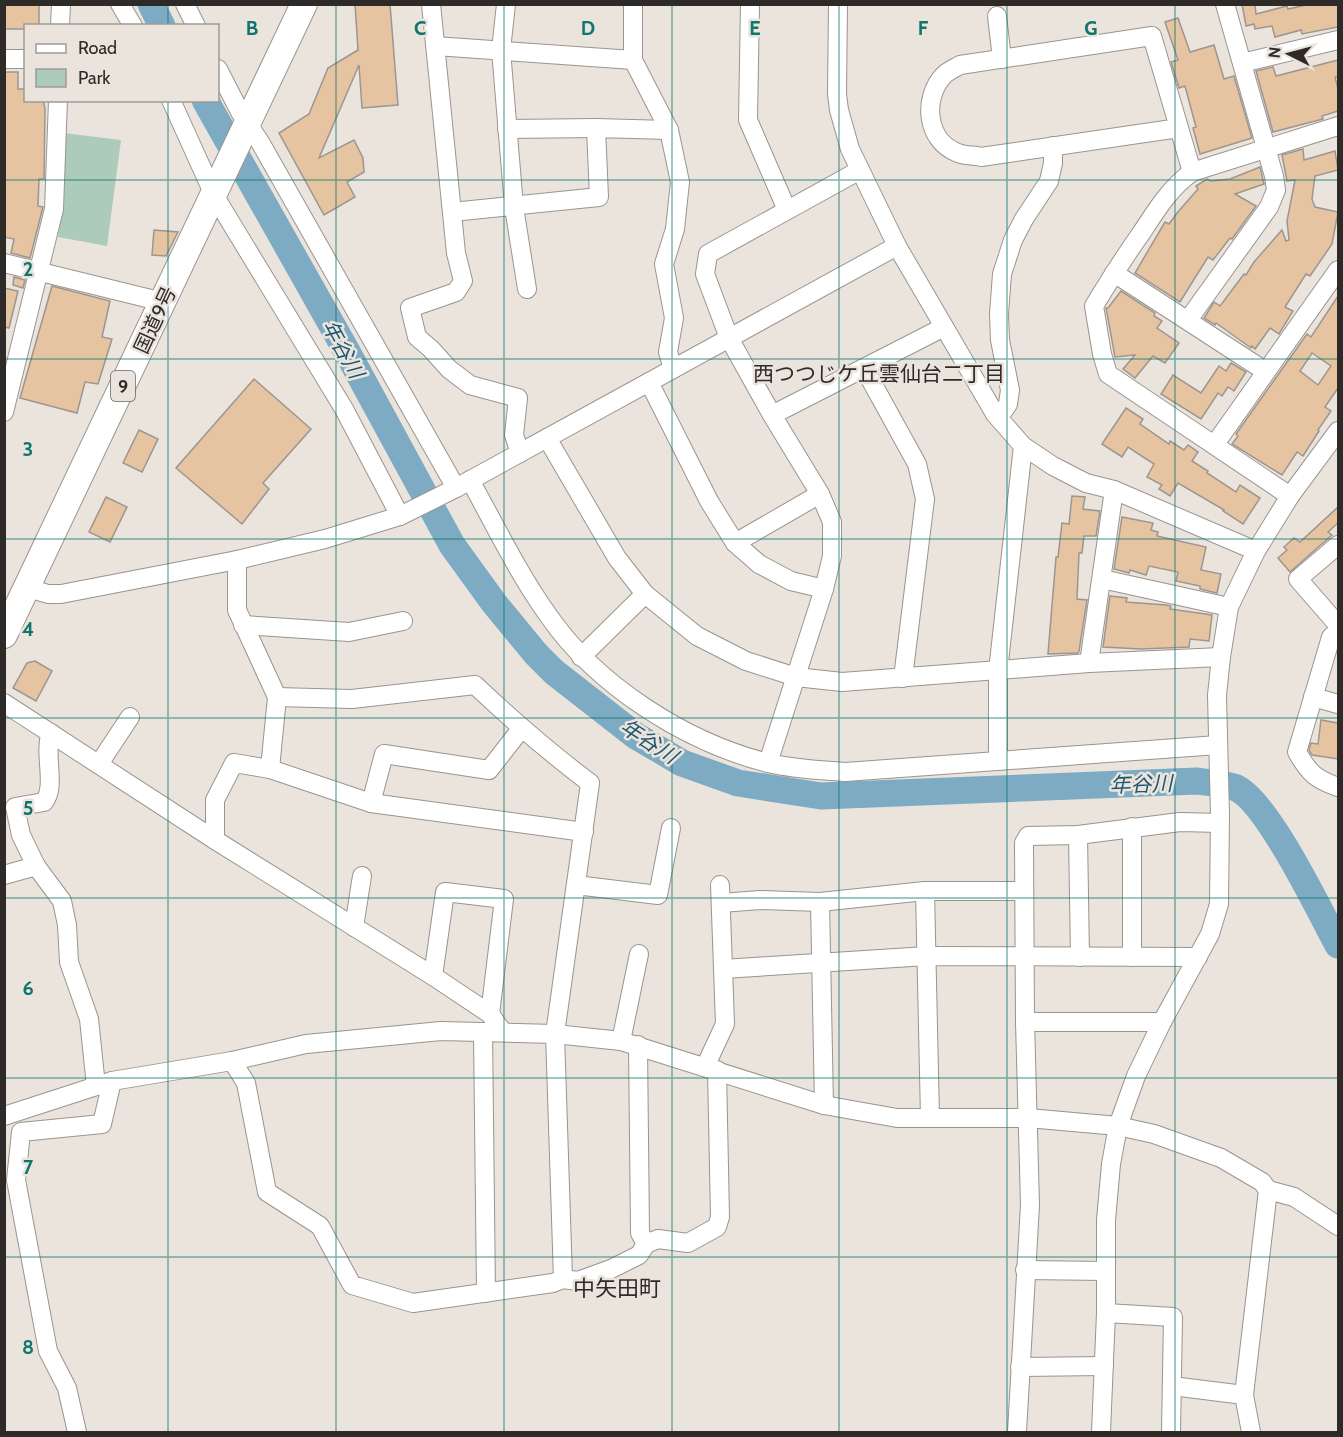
<svg xmlns="http://www.w3.org/2000/svg" width="1343" height="1437" font-family="Cabin,'Noto Sans JP',sans-serif">
<rect width="100%" height="100%" fill="#ebe4dd"/>
<path fill="#accbba" d="M64 133 121 140 107 246 58 237 62 212Z"/>
<g fill="none" stroke-linecap="round" stroke-linejoin="round">
<g stroke="#7dabc4" stroke-width="27">
<path d="M151 4 162 26"/>
<path d="M205 100 346 350 452 545 494 603 536 654 554 672 636 736 682 763 738 783 821 796 1197 781C1209 783 1223 783 1234 787 1266 798 1320 912 1338 945"/>
</g>
</g>
<g fill="#e6c3a1" stroke="#9c9690" stroke-width="1.5" fill-rule="evenodd">
<path d="M4 4H39V26H26V29H4Z"/>
<path d="M355 4H390L398 105 362 108 359 65 319 158 354 140 363 158 364 172 347 182 355 197 324 215 279 133 309 114 328 68 358 50Z"/>
<path d="M1242 4H1255L1256 14 1287 6 1288 9 1310 4H1338V27L1302 34 1301 30 1275 37 1272 26 1255 29 1254 24 1246 26Z"/>
<path d="M1178 18 1190 52 1214 45 1224 79 1234 76 1252 138 1200 154 1193 128 1196 127 1185 86 1179 88 1171 62 1178 60 1165 22Z"/>
<path d="M1338 60V77H1335L1338 89V111L1322 116 1323 119 1273 132 1256 71 1273 67 1276 76Z"/>
<path d="M4 72H18V89H26V100H43L45 108 44 179H39L38 206 43 207 30 258 11 253 14 239 4 237Z"/>
<path d="M1303 149 1304 160 1335 151 1338 170 1315 176 1312 199 1315 207 1338 212 1332 244 1310 276 1306 274 1285 307 1293 311 1279 334 1270 328 1255 349 1252 346 1251 348 1216 323 1215 325 1204 318 1214 302 1220 306 1244 274 1246 275 1254 262 1282 230 1286 241 1289 240 1287 221 1295 180 1287 181 1282 155Z"/>
<path d="M1260 167 1264 184 1235 194 1256 206 1232 239 1230 238 1213 260 1208 257 1180 302 1135 273 1165 222 1169 224 1177 213 1198 189 1196 186 1207 179 1211 181 1230 179Z"/>
<path d="M154 230 178 232 166 256 152 255Z"/>
<path d="M14 277 25 280 23 288 13 285Z"/>
<path d="M52 286 110 301 102 337 112 339 98 384 85 382 77 413 20 398Z"/>
<path d="M4 288 18 291 9 328 4 327Z"/>
<path d="M1121 291 1155 313 1154 316 1162 321 1157 328 1179 343 1165 363 1153 356 1135 378 1123 369 1135 355 1115 357 1106 308H1108Z"/>
<path d="M1338 296V388L1325 407 1331 411 1318 430 1319 431 1312 442 1303 456 1297 452 1282 475 1232 444 1238 436 1236 434 1307 334 1311 337ZM1312 353 1331 366 1318 385 1300 371Z"/>
<path d="M1231 363 1246 372 1234 391 1228 387 1222 396 1218 393 1201 419 1161 394 1173 375 1201 393 1219 366 1226 371Z"/>
<path d="M254 379 311 429 263 483 269 489 242 524 176 468Z"/>
<path d="M1126 408 1143 419 1140 424 1169 444 1170 441 1184 450 1188 445 1198 452 1192 461 1208 471 1207 473 1236 492 1240 485 1260 498 1243 524 1223 511 1224 510 1178 483 1170 496 1159 489 1162 485 1147 477 1154 464 1128 447 1122 457 1102 444Z"/>
<path d="M139 430 158 439 142 472 123 463Z"/>
<path d="M1072 496 1085 497 1083 509 1100 511 1096 536H1084L1082 553H1079L1077 599 1087 600 1079 651 1078 653 1048 654 1056 557H1058L1062 523 1069 524Z"/>
<path d="M106 497 127 507 110 542 89 532Z"/>
<path d="M1338 507V523L1328 532 1332 535 1290 572 1278 558 1287 550 1284 547 1294 538 1300 542Z"/>
<path d="M1122 517 1153 523 1151 530 1158 532 1157 536 1206 547 1201 570 1221 574 1217 593 1200 589V586L1176 581 1178 572 1149 566 1146 575 1130 570 1129 573 1114 569Z"/>
<path d="M1110 596 1127 598 1126 602 1166 605 1171 606 1170 609 1212 615 1209 641 1190 639 1189 647 1141 649 1103 647Z"/>
<path d="M35 661 52 671 36 701 13 688 27 663Z"/>
<path d="M1321 720 1338 723V759L1312 755 1309 750 1311 743 1318 744Z"/>
</g>
<g fill="none" stroke-linecap="round" stroke-linejoin="round">
<g stroke="#9a948e" stroke-width="20">
<g id="minor">
<path d="M120 4 133 26"/>
<path d="M185 4 196 26"/>
<path d="M431 4 456 253 463 281 456 292 410 308 417 337 431 349 449 369 470 385 518 398 514 435 520 453"/>
<path d="M506 4 501 50 514 207 527 289"/>
<path d="M750 4 748 120 787 210"/>
<path d="M838 4 837 94 839 110 850 149 897 246 995 414 1023 446 1053 466 1086 483 1114 490 1256 551"/>
<path d="M997 16 1002 59"/>
<path d="M60 26 61 4"/>
<path d="M435 46 633 60V4"/>
<path d="M4 59H26"/>
<path d="M633 60 669 130 680 182 675 229 664 264 674 318 668 352 673 369"/>
<path d="M1242 63 1338 40"/>
<path d="M218 69 240 112 260 142 456 488"/>
<path d="M171 100 214 195 344 409 400 516"/>
<path d="M1179 128 981 157C974 155 965 156 958 153 926 141 922 98 944 75 948 71 955 68 960 65L1152 36 1192 172"/>
<path d="M507 129 596 128"/>
<path d="M452 212 599 197 596 128 669 130"/>
<path d="M4 263 163 302"/>
<path d="M1114 273 1265 371"/>
<path d="M1188 320 1269 207 1276 190 1274 176 1225 4"/>
<path d="M864 368 917 464 925 499 903 678"/>
<path d="M649 382 709 501 735 543 759 564 791 581 824 589"/>
<path d="M4 412 54 209 58 100"/>
<path d="M995 414 1004 410 1008 404 1010 390 1000 340 999 314 1002 274 1013 240 1024 219 1049 181 1053 163V146"/>
<path d="M772 415 944 327"/>
<path d="M547 438 617 558 645 594 697 636 746 661 796 677 842 682 1089 663 1221 657"/>
<path d="M1215 444 1338 270"/>
<path d="M470 480C495 525 518 573 548 615 596 685 685 742 768 763 793 769 819 770 845 772L1218 745"/>
<path d="M1290 496 1108 374 1102 354 1094 306C1109 281 1125 256 1142 232 1157 209 1170 188 1192 172L1338 126"/>
<path d="M735 543 820 494"/>
<path d="M1338 545 1298 579 1338 625"/>
<path d="M237 560V610L277 697 270 769"/>
<path d="M1102 579 1229 607"/>
<path d="M28 588 48 594H61L237 560 325 539 400 516 456 488 897 246"/>
<path d="M243 625 349 632 403 621"/>
<path d="M1338 631 1331 637 1297 752C1309 773 1315 779 1338 787"/>
<path d="M581 657 645 594"/>
<path d="M1089 663 1114 490"/>
<path d="M277 697 352 699 475 685C512 720 549 752 590 783L555 1034 563 1279"/>
<path d="M1313 697 1338 704"/>
<path d="M4 703 215 840 433 976 490 1014 502 1031"/>
<path d="M51 733C43 753 57 786 44 802L15 807 21 835 36 866 62 901 67 925 69 962 89 1019 96 1086"/>
<path d="M998 761V671L1023 446"/>
<path d="M768 763 824 589 832 556V522L820 494 772 415 729 338 705 274 708 254 860 170"/>
<path d="M99 764 130 717"/>
<path d="M371 803 384 754 489 770 521 729"/>
<path d="M1078 835 1080 957"/>
<path d="M215 840V800L234 763 270 769 371 803 584 832"/>
<path d="M4 875 36 866"/>
<path d="M576 885 658 895 671 828"/>
<path d="M925 891 930 1118"/>
<path d="M820 902 824 1105"/>
<path d="M721 903 760 900 820 902 925 891H1024"/>
<path d="M354 927 362 876"/>
<path d="M1132 957V827"/>
<path d="M723 969 927 956 1198 957"/>
<path d="M433 976 445 892 504 899 490 1014"/>
<path d="M1025 1022H1162"/>
<path d="M483 1032 486 1293"/>
<path d="M621 1041 639 954"/>
<path d="M638 1045 640 1233 646 1244"/>
<path d="M232 1061 246 1083 267 1192 320 1226 352 1285 413 1303 553 1283 563 1279 578 1281 611 1269 639 1255 646 1244 658 1239 688 1243 717 1227 720 1217 717 1070"/>
<path d="M705 1067 725 1024 720 885"/>
<path d="M4 1116 112 1081 232 1061 306 1044 441 1031 555 1034 621 1041 824 1105 897 1118H1028L1118 1126 1154 1134 1221 1158 1262 1182 1268 1190 1294 1197 1338 1226"/>
<path d="M1025 1270 1105 1271"/>
<path d="M1106 1313 1173 1317 1171 1432"/>
<path d="M1020 1367 1104 1366"/>
<path d="M1172 1386 1244 1395"/>
<path d="M77 1432 67 1388 48 1351 16 1180 21 1132 102 1124 112 1081"/>
<path d="M1017 1432 1030 1205 1025 1022 1024 843 1028 836 1078 835 1180 822 1219 823"/>
<path d="M1101 1432 1106 1313V1220L1111 1164 1118 1126 1136 1076 1162 1022 1210 934 1219 904 1220 815 1217 695 1221 657 1229 607 1256 551 1290 496 1338 431"/>
<path d="M1251 1432 1244 1395 1268 1190"/>
</g>
</g>
<g stroke="#9a948e" stroke-width="28">
<path id="highway" d="M4 635 304 4"/>
</g>
<use href="#minor" stroke="#fff" stroke-width="18"/>
<use href="#highway" stroke="#fff" stroke-width="26"/>
</g>
<path fill="none" stroke="#0f766e" stroke-width="1.5" stroke-opacity="0.55" d="M168 4V26M336 4V1432M504 4V1432M672 4V1432M839 4V1432M1007 4V1432M1175 4V1432M168 100V1432M4 180H1338M4 359H1338M4 539H1338M4 718H1338M4 898H1338M4 1078H1338M4 1257H1338"/>
<g text-anchor="middle" dominant-baseline="central" stroke-width="5" stroke-linejoin="round" paint-order="stroke">
<rect fill="#ebe4dd" stroke="#66625e" stroke-width="1.5" x="111" y="371" width="24" height="30" rx="4.5"/>
<g font-size="18" font-weight="bold" fill="#2d2a28">
<text x="123" y="386">9</text>
</g>
<g font-size="20" fill="#2d2a28" stroke="#ebe4dd">
<text transform="translate(155 320) rotate(-65)">国道9号</text>
</g>
<g font-size="21" font-style="italic" fill="#1d5771" stroke="#ebe4dd">
<text transform="translate(343 349) rotate(61)">年谷川</text>
<text transform="translate(649 741) rotate(33)">年谷川</text>
<text transform="translate(1141 784) rotate(-2)">年谷川</text>
</g>
<g font-size="21" fill="#2d2a28" stroke="#ebe4dd">
<text x="879" y="373">西つつじケ丘雲仙台二丁目</text>
</g>
<g font-size="22" fill="#2d2a28" stroke="#ebe4dd">
<text x="617" y="1288">中矢田町</text>
</g>
</g>
<g font-size="20" text-anchor="middle" font-weight="bold" fill="#0f766e" stroke="#ebe4dd" stroke-width="5" stroke-linejoin="round" paint-order="stroke">
<text x="252" y="35">B</text>
<text x="420" y="35">C</text>
<text x="588" y="35">D</text>
<text x="755" y="35">E</text>
<text x="923" y="35">F</text>
<text x="1091" y="35">G</text>
<text x="28" y="276">2</text>
<text x="28" y="456">3</text>
<text x="28" y="636">4</text>
<text x="28" y="815">5</text>
<text x="28" y="995">6</text>
<text x="28" y="1174">7</text>
<text x="28" y="1354">8</text>
</g>
<rect width="1343" height="1437" fill="none" stroke="#2d2a28" stroke-width="12"/>
<rect x="24" y="24" width="195" height="78" fill="#ebe4dd" stroke="#9f9a95" stroke-width="1.5"/>
<rect x="36" y="44" width="30" height="9" fill="#ffffff" stroke="#9f9a95" stroke-width="1.5"/>
<text x="78" y="54" font-size="18" fill="#2d2a28">Road</text>
<rect x="36" y="69" width="30" height="18" fill="#accbba" stroke="#9f9a95" stroke-width="1.5"/>
<text x="78" y="84" font-size="18" fill="#2d2a28">Park</text>
<g transform="translate(1289 54) rotate(276)" stroke="#ebe4dd" stroke-width="4.5" paint-order="stroke">
<path d="M0-4.5L10 22L0 15L-10 22Z" fill="#2d2a28"/>
<text y="-9" font-size="16" font-weight="bold" text-anchor="middle" fill="#2d2a28">N</text>
</g>
</svg>
